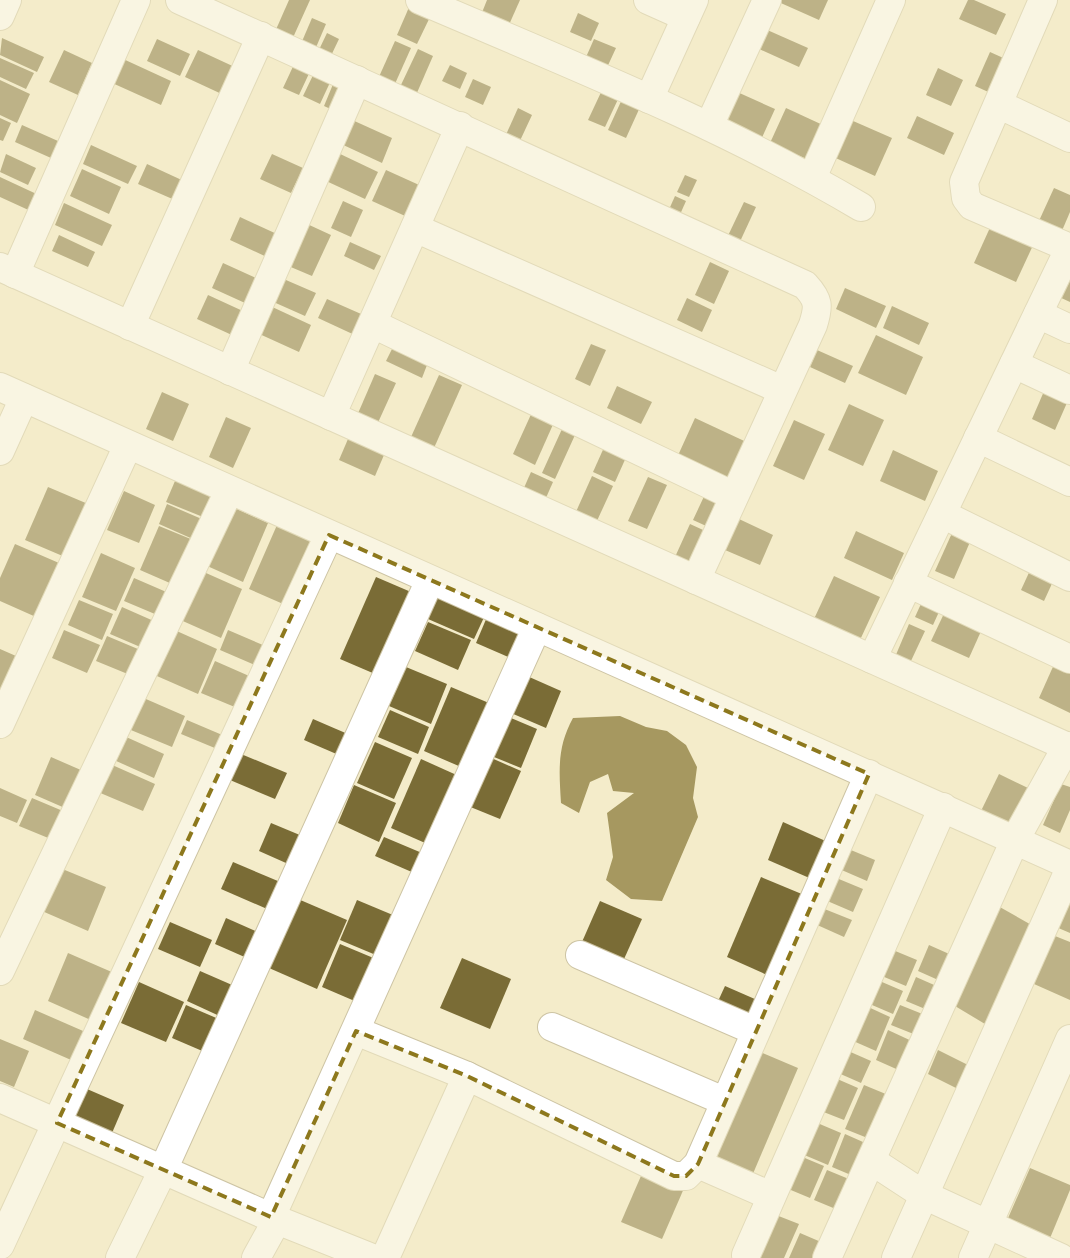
<svg xmlns="http://www.w3.org/2000/svg" width="1070" height="1258" font-family="'PT Sans Narrow',sans-serif">
<rect width="100%" height="100%" fill="#f4ecca"/>
<path fill="#a69860" d="M620 716 646 727 667 731 686 745 697 767 693 798 698 817 662 901 631 899 606 880 613 857 607 813 634 793 613 791 608 774 590 782 579 813 561 803C559 770 557 747 573 718Z"/>
<g fill="#7a6c36">
<path d="M289 0H310L291 42 274 34Z"/>
<path d="M487 0H520L508 27 481 15Z"/>
<path d="M774 0H828L819 20Z"/>
<path d="M968 0H974L1006 14 996 35 959 19Z"/>
<path d="M410 5 431 15 417 44 397 35Z"/>
<path d="M578 13 599 23 591 41 570 32Z"/>
<path d="M312 18 326 24 314 52 300 46Z"/>
<path d="M765 29 808 48 799 67 757 48Z"/>
<path d="M327 33 339 39 328 62 316 56Z"/>
<path d="M2 38 44 57 37 72 0 55Z"/>
<path d="M157 39 190 54 180 76 147 61Z"/>
<path d="M594 39 616 48 604 74 583 64Z"/>
<path d="M395 41 411 48 394 86 378 79Z"/>
<path d="M418 49 433 56 416 95 400 87Z"/>
<path d="M64 50 92 63 78 95 49 82Z"/>
<path d="M198 50 239 69 226 96 185 77Z"/>
<path d="M990 52 1010 61 995 95 975 86Z"/>
<path d="M0 58 34 73 26 89 0 77Z"/>
<path d="M121 58 171 81 161 105 110 82Z"/>
<path d="M297 58 313 65 299 95 283 88Z"/>
<path d="M450 65 467 73 460 89 442 81Z"/>
<path d="M938 68 963 80 951 106 926 95Z"/>
<path d="M316 69 333 76 320 104 303 96Z"/>
<path d="M336 77 352 84 339 113 324 106Z"/>
<path d="M473 79 491 87 483 105 465 97Z"/>
<path d="M0 80 30 94 17 123 0 115Z"/>
<path d="M603 88 620 95 605 127 588 120Z"/>
<path d="M735 91 775 109 760 142 720 124Z"/>
<path d="M623 97 641 105 626 138 608 130Z"/>
<path d="M518 108 532 115 518 145 504 139Z"/>
<path d="M786 108 825 126 809 160 770 143Z"/>
<path d="M917 116 954 133 944 155 907 138Z"/>
<path d="M844 117 892 138 875 176 827 154Z"/>
<path d="M0 118 11 123 3 141 0 140Z"/>
<path d="M350 119 392 138 382 163 339 143Z"/>
<path d="M22 125 58 141 51 158 15 142Z"/>
<path d="M91 145 137 166 128 184 83 164Z"/>
<path d="M336 152 378 172 365 199 324 180Z"/>
<path d="M6 154 36 168 28 185 0 172Z"/>
<path d="M272 154 303 168 291 193 260 179Z"/>
<path d="M147 164 186 182 177 201 138 184Z"/>
<path d="M82 169 121 187 109 214 70 196Z"/>
<path d="M386 170 428 189 414 220 372 201Z"/>
<path d="M685 175 697 180 689 197 677 192Z"/>
<path d="M0 177 43 197 35 213 0 197Z"/>
<path d="M1054 188 1070 195V212L1061 233 1038 223Z"/>
<path d="M675 196 686 201 678 219 667 214Z"/>
<path d="M343 201 363 210 351 237 331 228Z"/>
<path d="M744 202 756 207 737 248 725 242Z"/>
<path d="M64 203 112 225 102 246 55 225Z"/>
<path d="M240 217 279 235 269 258 230 240Z"/>
<path d="M993 221 1035 241 1016 282 974 263Z"/>
<path d="M305 223 331 235 312 276 286 265Z"/>
<path d="M59 235 95 252 88 267 52 251Z"/>
<path d="M350 242 381 256 374 270 344 256Z"/>
<path d="M710 262 729 271 714 304 695 295Z"/>
<path d="M223 263 256 278 245 303 212 288Z"/>
<path d="M1070 267V302L1057 296Z"/>
<path d="M279 277 316 293 305 316 269 300Z"/>
<path d="M845 288 886 306 876 328 836 309Z"/>
<path d="M208 295 245 312 234 336 197 319Z"/>
<path d="M687 298 712 310 702 332 677 320Z"/>
<path d="M327 299 368 317 359 337 318 318Z"/>
<path d="M268 305 311 325 299 352 255 332Z"/>
<path d="M892 306 929 323 919 345 883 328Z"/>
<path d="M876 335 923 357 906 395 858 373Z"/>
<path d="M591 344 606 350 590 386 575 379Z"/>
<path d="M392 349 427 365 422 378 386 361Z"/>
<path d="M817 350 853 366 845 383 810 367Z"/>
<path d="M375 374 396 383 376 427 356 418Z"/>
<path d="M439 375 462 385 434 448 411 437Z"/>
<path d="M1048 382 1070 396 1055 430 1032 419Z"/>
<path d="M617 386 652 402 641 424 607 408Z"/>
<path d="M162 392 189 404 173 441 146 429Z"/>
<path d="M849 404 884 420 863 466 828 450Z"/>
<path d="M533 410 555 420 535 465 513 454Z"/>
<path d="M226 417 251 428 233 468 209 457Z"/>
<path d="M695 418 755 446 735 489 675 462Z"/>
<path d="M794 420 825 434 804 480 773 466Z"/>
<path d="M562 429 575 435 555 479 542 473Z"/>
<path d="M348 439 384 455 375 476 339 460Z"/>
<path d="M606 443 628 453 615 482 593 472Z"/>
<path d="M893 450 938 471 925 501 880 481Z"/>
<path d="M531 472 553 482 545 500 523 490Z"/>
<path d="M178 474 215 489 203 517 166 502Z"/>
<path d="M592 476 613 486 596 523 575 514Z"/>
<path d="M648 477 667 485 647 529 628 521Z"/>
<path d="M48 487 88 504 65 557 25 540Z"/>
<path d="M707 490 729 500 715 530 693 520Z"/>
<path d="M124 491 155 505 139 543 107 530Z"/>
<path d="M167 504 204 520 195 540 159 524Z"/>
<path d="M230 506 268 523 243 582 205 565Z"/>
<path d="M739 519 773 535 760 565 725 550Z"/>
<path d="M690 524 714 535 699 568 675 557Z"/>
<path d="M277 525 317 543 290 607 249 589Z"/>
<path d="M159 526 198 542 179 587 140 570Z"/>
<path d="M856 531 904 553 892 580 844 558Z"/>
<path d="M952 533 970 542 954 579 935 571Z"/>
<path d="M15 544 59 563 36 617 0 601V578Z"/>
<path d="M101 553 135 568 116 611 82 597Z"/>
<path d="M1032 566 1055 577 1044 601 1021 590Z"/>
<path d="M197 569 242 589 221 638 176 618Z"/>
<path d="M834 576 880 597 860 640 814 619Z"/>
<path d="M376 577 418 595 382 677 340 659Z"/>
<path d="M134 578 171 594 162 617 124 601Z"/>
<path d="M439 593 486 613 474 639 428 619Z"/>
<path d="M925 595 943 603 933 625 915 617Z"/>
<path d="M79 600 113 614 102 640 68 625Z"/>
<path d="M949 603 986 620 969 658 931 641Z"/>
<path d="M122 607 156 622 145 649 110 634Z"/>
<path d="M487 617 526 634 515 660 476 643Z"/>
<path d="M428 622 471 640 458 670 415 651Z"/>
<path d="M909 624 925 631 910 663 895 657Z"/>
<path d="M170 628 217 649 198 694 150 673Z"/>
<path d="M64 630 100 645 87 673 52 658Z"/>
<path d="M228 630 270 648 262 668 220 650Z"/>
<path d="M107 636 145 652 135 677 96 661Z"/>
<path d="M0 649 16 656 0 692Z"/>
<path d="M1056 660 1070 666V713L1039 698Z"/>
<path d="M215 661 256 679 242 710 201 693Z"/>
<path d="M406 667 447 684 431 724 389 706Z"/>
<path d="M527 676 561 691 546 728 511 713Z"/>
<path d="M451 687 496 706 468 770 424 751Z"/>
<path d="M139 696 185 716 172 747 126 728Z"/>
<path d="M390 710 429 727 418 754 378 737Z"/>
<path d="M511 718 537 729 521 768 494 757Z"/>
<path d="M313 719 357 738 348 759 304 740Z"/>
<path d="M187 720 227 737 222 751 181 734Z"/>
<path d="M124 736 164 754 154 778 114 760Z"/>
<path d="M375 742 412 758 394 799 357 783Z"/>
<path d="M241 754 287 773 275 799 230 780Z"/>
<path d="M51 757 90 774 74 812 35 795Z"/>
<path d="M489 757 521 771 500 819 468 806Z"/>
<path d="M421 759 461 777 432 846 391 828Z"/>
<path d="M110 764 155 784 143 811 98 792Z"/>
<path d="M999 774 1028 788 1009 827 980 813Z"/>
<path d="M1061 784 1070 787V810L1060 833 1043 825Z"/>
<path d="M354 785 396 803 379 842 338 823Z"/>
<path d="M0 788 27 800 17 823 0 816Z"/>
<path d="M32 798 70 814 58 842 19 826Z"/>
<path d="M783 822 830 843 814 880 768 860Z"/>
<path d="M271 823 307 838 295 867 259 851Z"/>
<path d="M384 837 422 853 414 873 375 856Z"/>
<path d="M846 848 875 860 867 881 837 868Z"/>
<path d="M233 862 285 884 274 912 221 889Z"/>
<path d="M60 868 106 887 88 931 42 911Z"/>
<path d="M761 877 809 897 774 978 727 957Z"/>
<path d="M834 877 863 889 853 912 825 900Z"/>
<path d="M298 899 347 920 317 989 269 968Z"/>
<path d="M357 900 400 918 383 958 340 940Z"/>
<path d="M600 901 642 919 620 968 578 951Z"/>
<path d="M1070 901V933L1056 927Z"/>
<path d="M998 906 1035 927 985 1024 955 1006Z"/>
<path d="M822 908 852 920 844 937 815 924Z"/>
<path d="M226 918 267 936 256 962 215 944Z"/>
<path d="M170 922 212 940 200 967 158 949Z"/>
<path d="M1055 936 1070 942V1000L1034 984Z"/>
<path d="M340 944 383 962 364 1005 322 987Z"/>
<path d="M929 945 956 957 945 983 918 971Z"/>
<path d="M888 948 917 960 906 986 877 974Z"/>
<path d="M68 953 114 973 93 1021 48 1001Z"/>
<path d="M462 958 511 979 490 1029 440 1008Z"/>
<path d="M200 971 239 988 226 1019 187 1001Z"/>
<path d="M916 977 941 988 930 1011 906 1001Z"/>
<path d="M875 979 903 991 893 1014 865 1002Z"/>
<path d="M139 982 184 1002 166 1042 121 1023Z"/>
<path d="M725 986 764 1003 753 1027 714 1010Z"/>
<path d="M186 1005 228 1023 214 1056 172 1038Z"/>
<path d="M900 1005 930 1017 921 1037 891 1025Z"/>
<path d="M866 1006 890 1017 876 1051 851 1040Z"/>
<path d="M35 1010 90 1034 78 1063 23 1039Z"/>
<path d="M888 1030 916 1043 903 1072 876 1060Z"/>
<path d="M0 1039 29 1051 14 1087 0 1081Z"/>
<path d="M751 1048 798 1068 752 1176 706 1156Z"/>
<path d="M846 1050 871 1061 861 1083 836 1072Z"/>
<path d="M938 1050 970 1066 962 1091 928 1074Z"/>
<path d="M835 1078 858 1088 844 1120 821 1111Z"/>
<path d="M864 1085 893 1097 875 1141 845 1129Z"/>
<path d="M87 1089 124 1105 112 1133 75 1117Z"/>
<path d="M815 1122 841 1133 828 1165 802 1154Z"/>
<path d="M845 1134 872 1146 858 1178 832 1167Z"/>
<path d="M800 1156 824 1166 810 1198 786 1188Z"/>
<path d="M1030 1168 1070 1185V1190L1048 1243 1005 1225Z"/>
<path d="M644 1169 685 1186 662 1239 621 1222Z"/>
<path d="M827 1170 856 1182 843 1212 814 1200Z"/>
<path d="M776 1215 799 1224 784 1258H757Z"/>
<path d="M800 1233 828 1245 823 1258H789Z"/>
</g>
<g fill="none" stroke-linecap="round" stroke-linejoin="round">
<g stroke="#cdc4a4" stroke-width="30">
<g id="minor">
<path d="M180 0 805 285C819 300 819 306 813 325L696 580"/>
<path d="M420 0C569 64 721 124 861 207"/>
<path d="M648 0 686 17"/>
<path d="M1043 0 964 182 966 198 972 206 1070 248"/>
<path d="M0 16 7 0"/>
<path d="M649 99 694 0"/>
<path d="M1000 105 1070 138"/>
<path d="M709 126 767 0"/>
<path d="M812 178 891 0"/>
<path d="M415 228 782 390"/>
<path d="M0 267 1070 748"/>
<path d="M15 274 136 0"/>
<path d="M1038 314 1070 329"/>
<path d="M373 324 734 496"/>
<path d="M130 326 261 36"/>
<path d="M1014 364 1070 390"/>
<path d="M230 371 357 80"/>
<path d="M0 387 1070 865"/>
<path d="M331 416 460 126"/>
<path d="M978 438 1070 482"/>
<path d="M0 451 24 398"/>
<path d="M942 514 1070 577"/>
<path d="M908 583 1070 659"/>
<path d="M872 659 1070 247"/>
<path d="M0 724 128 445"/>
<path d="M580 955 755 1031"/>
<path d="M0 971 229 491"/>
<path d="M552 1027 724 1101"/>
<path d="M356 1031 467 1076 674 1176H686L698 1164 869 774"/>
<path d="M0 1098 277 1220 372 1258"/>
<path d="M872 1161 924 1195 1061 1258"/>
<path d="M698 1164 771 1196"/>
<path d="M271 1217 537 627"/>
<path d="M0 1245 329 535"/>
<path d="M746 1255 943 807"/>
<path d="M120 1258 163 1170 430 580"/>
<path d="M256 1258 277 1220"/>
<path d="M385 1258 467 1076"/>
<path d="M827 1258 1015 840 1067 746"/>
<path d="M896 1258 1070 868"/>
<path d="M973 1258 1070 1039"/>
</g>
</g>
<use href="#minor" stroke="#fff" stroke-width="28"/>
</g>
<path d="M0 0H1070V1258H0ZM329 535 869 774 698 1164 686 1176H674L467 1076 356 1031 271 1217 57 1123Z" fill="#f4ecca" fill-opacity=".55" fill-rule="evenodd"/>
<path fill="none" stroke="#8d781d" stroke-width="4" stroke-dasharray="10 6" stroke-linejoin="round" d="M329 535 869 774 698 1164 686 1176H674L467 1076 356 1031 271 1217 57 1123Z"/>
</svg>
